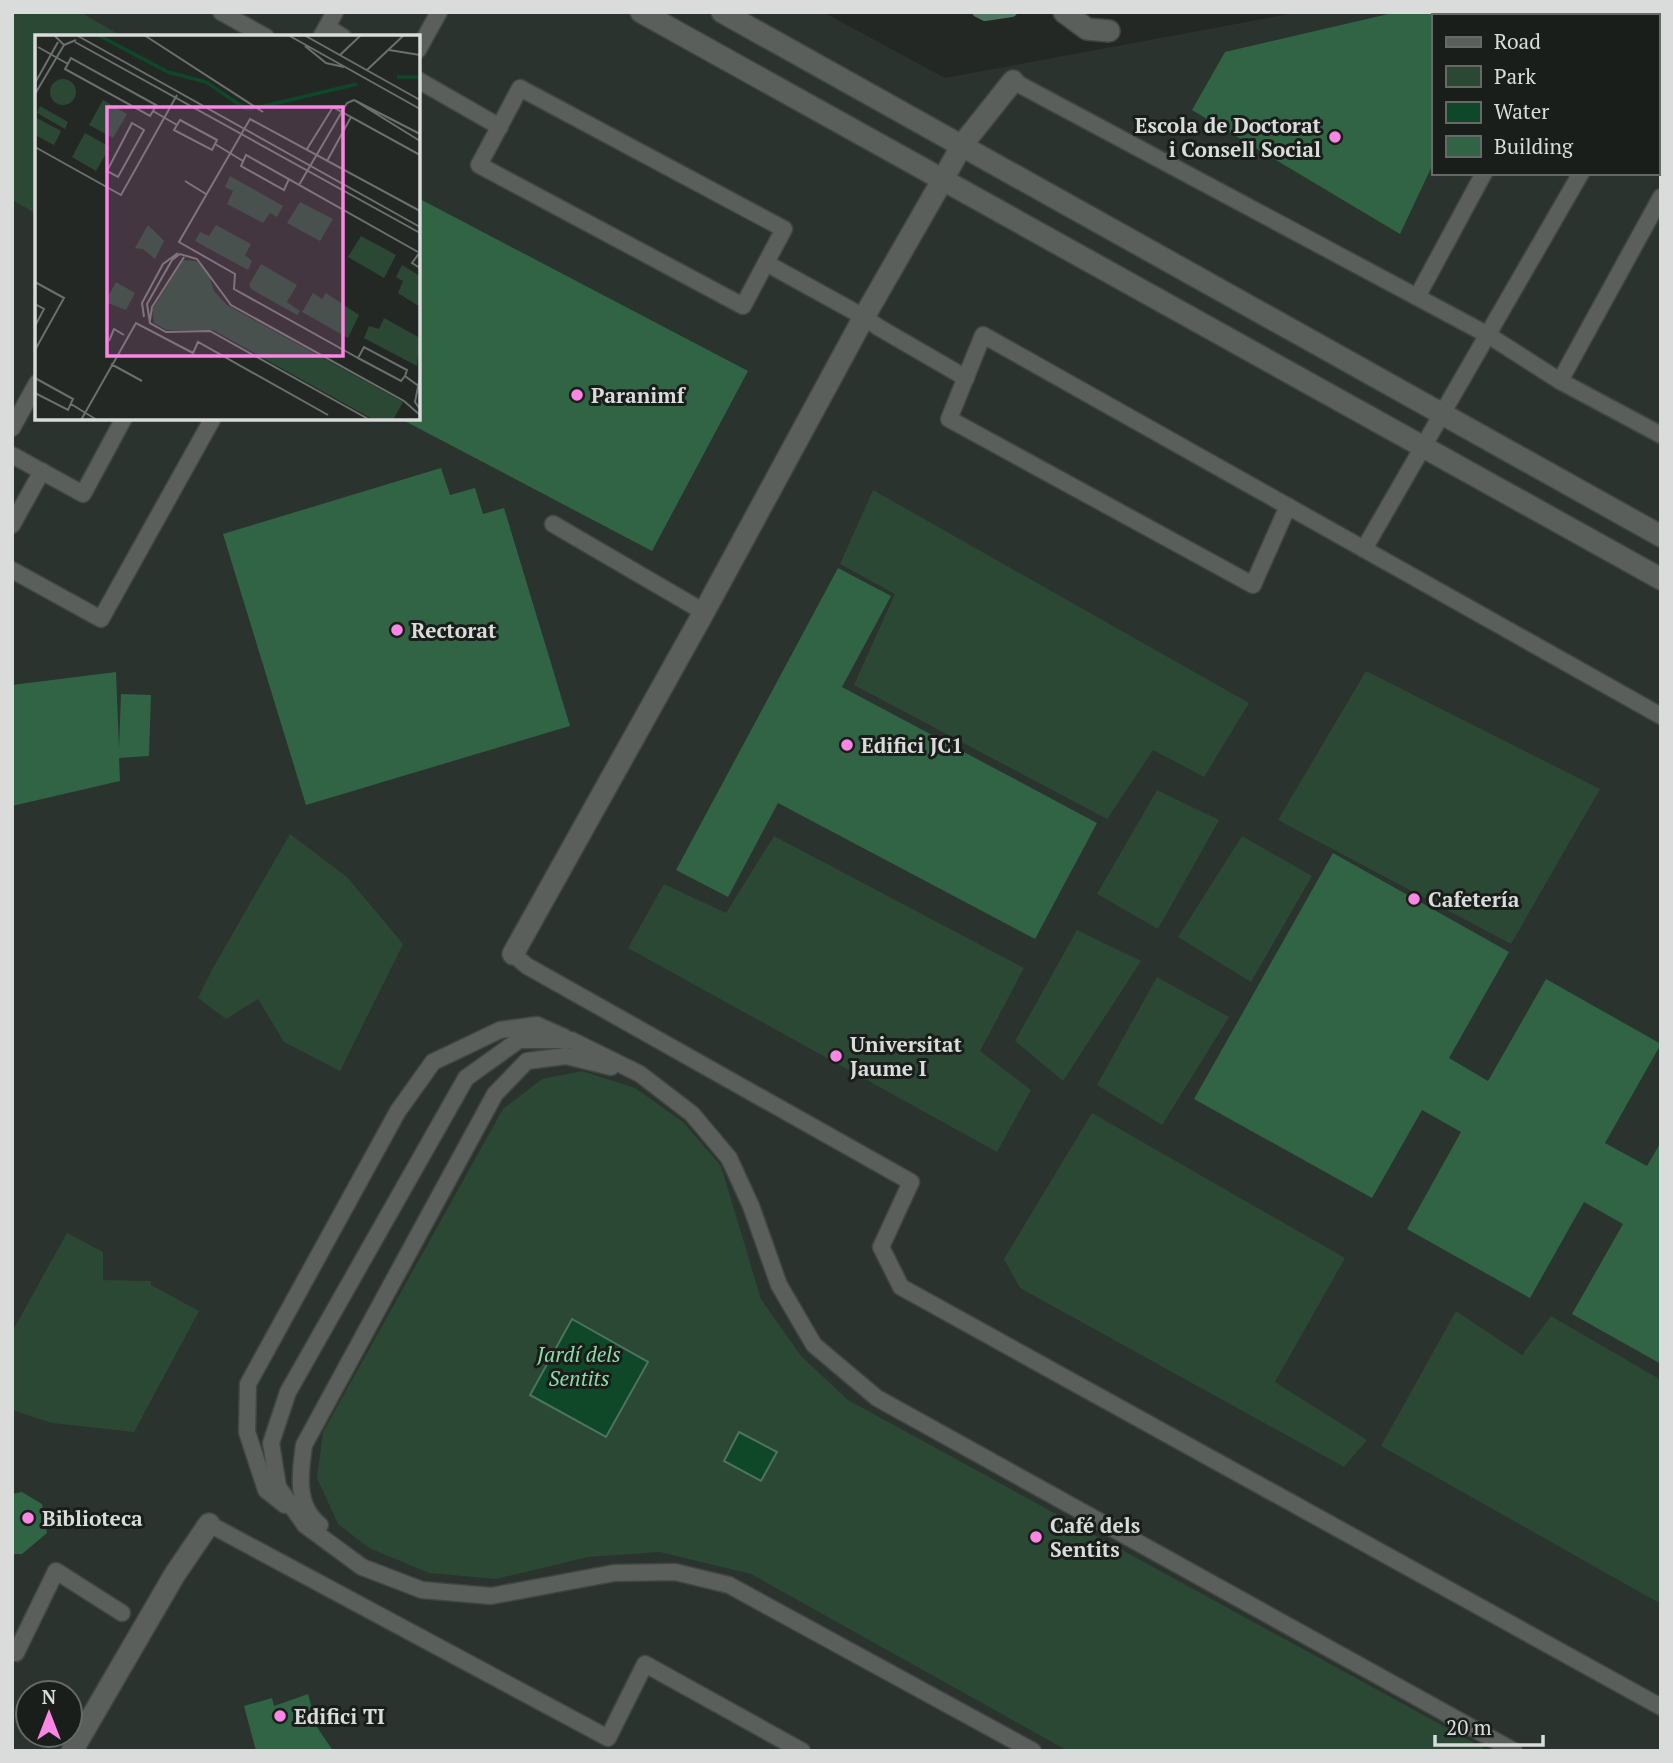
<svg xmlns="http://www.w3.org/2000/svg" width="1673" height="1763" font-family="'PT Serif',serif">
<rect width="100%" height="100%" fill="#242825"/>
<path fill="#2a332d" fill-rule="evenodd" d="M12 12H823L945 78 1300 12H1661V1751H12ZM1433 16H1657V173H1433ZM37 37H418V418H37ZM28 1693H70V1735H28Z"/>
<g fill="#2b4835">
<path d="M12 12H80L123 37H37V214L12 200Z"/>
<path d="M873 490 1249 703 1204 777 1153 750 1107 819 854 685 895 594 840 564Z"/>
<path d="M1366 671 1600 789 1511 944 1278 820Z"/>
<path d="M1157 790 1219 820 1158 929 1097 894Z"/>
<path d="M290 834 347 877 403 944 340 1071 284 1042 258 999 226 1019 198 998 214 966Z"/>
<path d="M774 836 1024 968 980 1051 1031 1090 997 1152 628 948 664 884 726 913Z"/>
<path d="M1242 836 1312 876 1251 982 1178 937Z"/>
<path d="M1077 930 1141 961 1063 1081 1015 1041Z"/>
<path d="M1157 977 1229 1017 1162 1125 1097 1085Z"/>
<path d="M582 1071 635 1088 683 1122 721 1166 761 1299 801 1356 848 1400 1489 1751H1068L751 1574 660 1552 588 1557 496 1579 429 1573 369 1548 338 1524 317 1478 323 1432 503 1109 542 1079Z"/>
<path d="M1092 1113 1345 1258 1275 1382 1367 1440 1344 1467 1020 1288 1004 1259Z"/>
<path d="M67 1233 103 1252V1280L151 1281V1285L199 1311 134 1432 52 1423 12 1410V1332Z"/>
<path d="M1456 1311 1522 1355 1551 1316 1661 1380V1604L1381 1446Z"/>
</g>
<g fill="#0f4729" stroke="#4c745e" stroke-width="2">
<path d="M572 1319 648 1362 606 1437 530 1395Z"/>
<path d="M739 1432 777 1452 761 1481 724 1461Z"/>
</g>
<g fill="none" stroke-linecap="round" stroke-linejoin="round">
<path stroke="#4c745e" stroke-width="10" d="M977 12 985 16 1012 12"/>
</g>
<g fill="#306444">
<path d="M1397 12H1506L1504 16H1433V164L1400 234 1192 110 1225 52Z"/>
<path d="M418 198 748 371 652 551 399 418H418Z"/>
<path d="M441 468 450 495 475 488 483 514 504 508 570 726 306 805 223 534Z"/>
<path d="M838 568 891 596 842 687 1097 823 1035 939 778 803 728 897 676 870Z"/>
<path d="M116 672 119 748 121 694 151 695 149 756 119 758 120 781 12 806V685Z"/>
<path d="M1333 853 1509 952 1449 1058 1488 1081 1546 979 1661 1044 1605 1143 1647 1166 1661 1142V1364L1572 1314 1623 1224 1584 1202 1530 1298 1407 1229 1461 1132 1422 1110 1372 1198 1194 1099Z"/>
<path d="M22 1492 42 1504 47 1533 22 1554H12V1494Z"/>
<path d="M308 1694 317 1727 333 1751H256L244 1706 272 1698 274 1706Z"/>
</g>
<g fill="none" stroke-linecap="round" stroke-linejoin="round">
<g stroke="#424643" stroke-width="19">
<g id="lane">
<path d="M221 12 266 37"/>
<path d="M1620 12 1627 16"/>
<path d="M1581 16 1587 12"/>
<path d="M327 27 343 37"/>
<path d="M321 37 335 12"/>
<path d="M1657 40 1661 34"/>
<path d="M418 50 439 12"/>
<path d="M418 80 500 127"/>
<path d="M1013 81 1488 335 1560 381 1661 435"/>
<path d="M520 88 784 229 743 306 479 165Z"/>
<path d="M766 263 864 317 878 327 966 378"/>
<path d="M1417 297 1484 173"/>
<path d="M1560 381 1661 197"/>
<path d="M12 428 37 383"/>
<path d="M12 455 83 494 124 418"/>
<path d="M1288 506 1253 585 949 419 983 335 1661 716"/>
<path d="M553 524 704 612"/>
<path d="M12 525 42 471"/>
<path d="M1364 549 1581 173"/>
<path d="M12 570 101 619 213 418"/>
<path d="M513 954 527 966 911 1182 881 1247 901 1287 1661 1707"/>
<path d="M285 1505 266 1490 247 1432 248 1384 398 1111 433 1062 500 1030 537 1025 564 1037"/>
<path d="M209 1524 608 1738 645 1664 802 1751"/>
<path d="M320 1525C295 1506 300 1473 304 1445L495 1094 527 1061 566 1056 611 1067"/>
<path d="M16 1653 56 1571 122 1613"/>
<path d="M1033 1751 729 1585 675 1572 614 1573 491 1596 422 1590 362 1567 305 1525 278 1487 271 1443 288 1392 466 1078 519 1040H571L640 1074 692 1114 729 1158 751 1206 779 1285 814 1345 877 1398 1514 1751"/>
</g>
</g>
<g stroke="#424643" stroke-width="24">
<g id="street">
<path d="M641 12 1661 579"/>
<path d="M722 12 1661 536"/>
<path d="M1064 12 1087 29 1109 31"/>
<path d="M513 954 704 612 864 317 942 181 962 145 1013 81"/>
<path d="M72 1751 175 1574 209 1524"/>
</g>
</g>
<use href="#lane" stroke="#5a5f5b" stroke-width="16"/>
<use href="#street" stroke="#5a5f5b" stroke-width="21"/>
</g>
<g fill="#fb87e5" stroke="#1a1e1b" stroke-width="2.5">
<circle cx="1335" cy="137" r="7"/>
<circle cx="577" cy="395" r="7"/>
<circle cx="397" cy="630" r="7"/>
<circle cx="847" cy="745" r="7"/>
<circle cx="1414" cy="899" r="7"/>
<circle cx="836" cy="1056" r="7"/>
<circle cx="28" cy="1518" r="7"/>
<circle cx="1036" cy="1537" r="7"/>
<circle cx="280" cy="1716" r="7"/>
</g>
<g text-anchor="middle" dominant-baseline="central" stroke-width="6" stroke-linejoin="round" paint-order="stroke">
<g font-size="21" font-weight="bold" fill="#d9dcda" stroke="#1a1e1b" text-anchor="start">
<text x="1321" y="125" text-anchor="end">Escola de Doctorat<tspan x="1321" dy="24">i Consell Social</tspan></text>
<text x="591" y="395">Paranimf</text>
<text x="411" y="630">Rectorat</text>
<text x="861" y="745">Edifici JC1</text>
<text x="1428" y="899">Cafetería</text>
<text x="850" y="1044">Universitat<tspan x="850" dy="24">Jaume I</tspan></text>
<text x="42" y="1518">Biblioteca</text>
<text x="1050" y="1525">Café dels<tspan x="1050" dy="24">Sentits</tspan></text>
<text x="294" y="1716">Edifici TI</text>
</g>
<g font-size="21" font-style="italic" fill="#8cdca8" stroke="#1a1e1b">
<text x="579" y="1354">Jardí dels<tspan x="579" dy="24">Sentits</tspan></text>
</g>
</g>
<g transform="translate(35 35)">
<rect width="385" height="385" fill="#242825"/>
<path d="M15 57a13 13 0 1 1 26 0a13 13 0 1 1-26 0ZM68 65 92 79 78 103 54 90ZM5 71 33 87 30 94 2 78ZM0 82 26 96 19 110 0 100ZM50 98 75 112 61 136 37 122ZM195 141 248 171 242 182 235 178 228 188 192 169 198 156 190 152ZM265 167 298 184 285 206 252 188ZM113 190 129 206 120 224 108 214 100 213ZM181 190 216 209 210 220 217 226 213 235 160 206 165 197 174 201ZM326 201 361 220 349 243 313 222ZM148 225 161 226 173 237 179 256 192 270 368 367 358 385H339L178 295H132L119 288 117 275ZM226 229 262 250 252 267 265 276 262 280 216 254 214 250ZM367 230 385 241V272L363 258 368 246 361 242ZM81 247 100 258 91 275 70 267ZM278 258 287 264 291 258 324 280 313 303 267 277ZM349 283 385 303 382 331 329 303 334 291 344 294Z" fill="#2b4835"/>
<path fill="none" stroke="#0f4729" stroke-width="3.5" d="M63 0 133 37 171 47 211 74 220 73M362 42H385M225 72 322 49"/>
<path fill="none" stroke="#6c706d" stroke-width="2" d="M19 0 29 10 41 5M109 0 228 77M253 0 385 74M269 0 385 65M43 1 385 192M40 7 385 198M270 11 291 28 309 32M3 12 33 29M354 15 385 20M305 20 326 0M332 35 369 0M0 48 23 7M0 59 29 10M118 76 121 70 36 23 30 34 115 81 118 76 142 90M145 85 182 105 177 115 139 95ZM97 88 109 95 83 142 72 136ZM385 99 319 65 385 106M180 109 208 126M0 112 86 160 142 60M272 114 298 72 385 120M292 126 316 82M254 144 249 155 206 131 211 120 383 217M150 146 171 159M264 150 312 68 319 65M385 217 377 228 385 233M0 247 29 263 0 315M0 269 9 274 0 291M109 282 107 268 128 229 143 218M115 285 117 272 149 222M74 306 79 294 89 300M323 323 199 254 200 239 144 207 215 84 385 176M76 329 107 346M370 341 366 346 323 323 329 312 372 335 370 341 385 352M385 342 380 367 385 374M0 343 38 364 33 375 0 358M36 369 62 385M46 385 101 288 158 318 163 307 293 380M335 385 175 296 131 297 115 288 112 269 137 225 145 219 162 224 196 270 369 366 385 380"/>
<path fill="#fb87e5" fill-opacity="0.15" stroke="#fb87e5" stroke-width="3.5" d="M72 72H308V321H72Z"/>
<rect width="385" height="385" fill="none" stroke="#d9dcda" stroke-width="3.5"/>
</g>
<rect width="1673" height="1763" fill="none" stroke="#d9dcda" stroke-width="28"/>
<rect x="1432" y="14" width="228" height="161" fill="#1a1e1b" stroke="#666a67" stroke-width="2"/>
<rect x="1446" y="37" width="35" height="10" fill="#5a5f5b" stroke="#666a67" stroke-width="2"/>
<text x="1494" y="49" font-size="21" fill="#d9dcda">Road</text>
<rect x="1446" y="66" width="35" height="21" fill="#2b4835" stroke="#666a67" stroke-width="2"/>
<text x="1494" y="84" font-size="21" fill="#d9dcda">Park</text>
<rect x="1446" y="102" width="35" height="21" fill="#0f4729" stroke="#666a67" stroke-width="2"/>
<text x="1494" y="119" font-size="21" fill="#d9dcda">Water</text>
<rect x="1446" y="136" width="35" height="21" fill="#306444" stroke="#666a67" stroke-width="2"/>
<text x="1494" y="154" font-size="21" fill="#d9dcda">Building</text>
<g transform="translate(49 1714)"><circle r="33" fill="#1a1e1b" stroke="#666a67" stroke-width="2"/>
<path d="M0-5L12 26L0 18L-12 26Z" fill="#fb87e5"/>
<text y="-10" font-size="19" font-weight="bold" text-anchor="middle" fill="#d9dcda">N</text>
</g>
<path d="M1435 1735v10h108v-10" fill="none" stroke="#d9dcda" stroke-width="3.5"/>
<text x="1446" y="1735" font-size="21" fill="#d9dcda" stroke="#1a1e1b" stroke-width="5" paint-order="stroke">20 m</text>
</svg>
